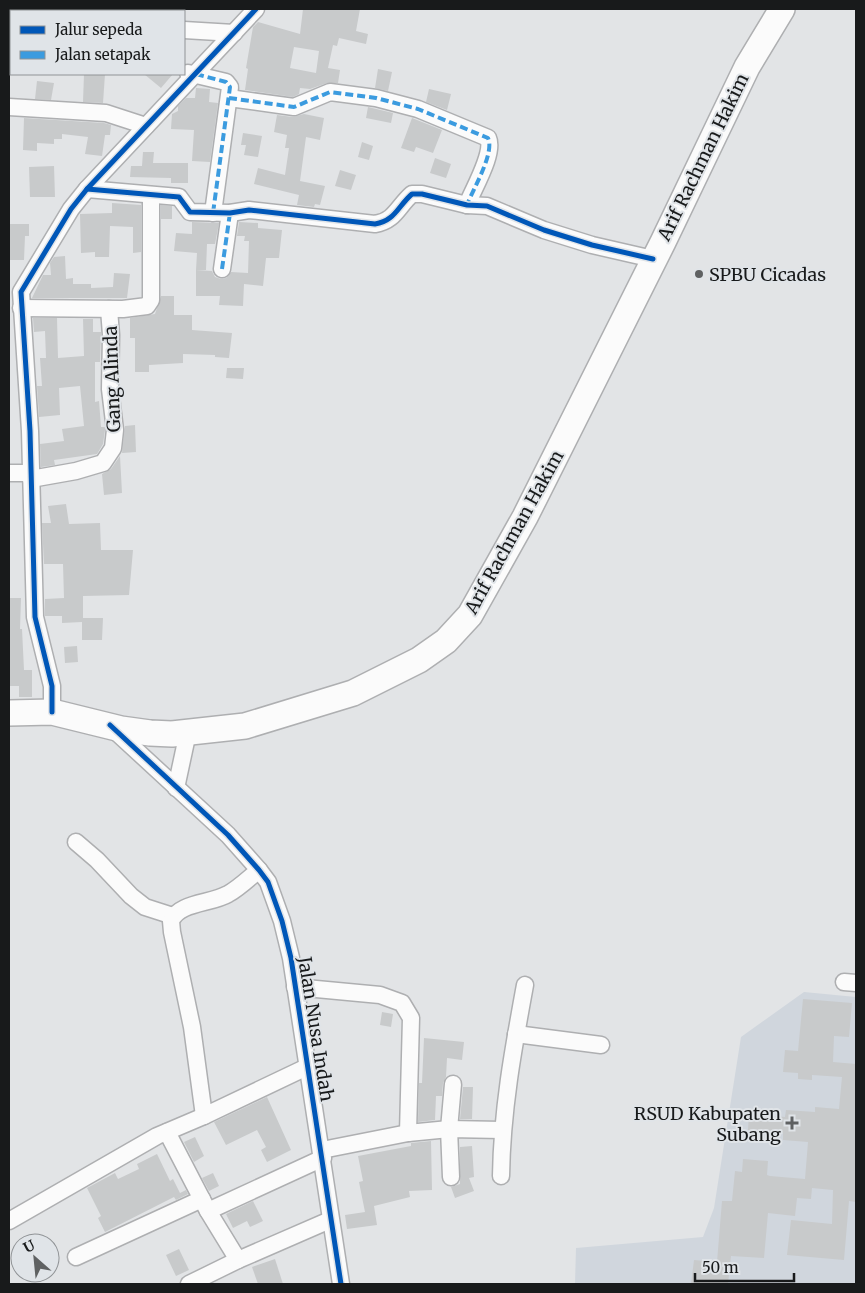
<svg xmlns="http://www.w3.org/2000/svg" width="865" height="1293" font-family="Merriweather,serif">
<rect width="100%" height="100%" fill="#e2e4e6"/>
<path fill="#d0d6dd" d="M804 992 856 997V1284H575L576 1248 703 1237 714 1208 741 1037Z"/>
<g fill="#c8cacb" fill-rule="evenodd">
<path d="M303 9H360L356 31 368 34 366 44 339 38 337 46 333 45 328 68 340 70 338 83H327L310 89 300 88 299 94 293 97 245 90 248 69 246 68 253 27 258 22 300 34ZM294 47 319 51 316 73 290 68Z"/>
<path d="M378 69 392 72 388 91 375 88Z"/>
<path d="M84 74H105L103 103 83 102Z"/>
<path d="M144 74H173L161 88Z"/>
<path d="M37 81 54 83 51 100 35 99Z"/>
<path d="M196 88 210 89 209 102 218 103 210 162 192 161 194 130 171 129 172 114 178 111V106L186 98H195Z"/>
<path d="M429 89 451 94 447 110 426 102Z"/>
<path d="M368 107 393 113 391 123 366 118Z"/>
<path d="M304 114 324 118 320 140 306 137 300 181 325 186 320 205 315 204 314 207 297 205 299 195 254 184 258 168 285 175 289 148H285L287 135 274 132 277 115 293 117Z"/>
<path d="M24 118 104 123 111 125 110 135H105L102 156 85 154 88 137 62 134V139H54V144L37 143V151L23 150Z"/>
<path d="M412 118 442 130 433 153 416 147 414 152 401 148Z"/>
<path d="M243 133 262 136 258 157 244 155 246 145H241Z"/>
<path d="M362 142 373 146 369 160 358 157Z"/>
<path d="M143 152H154L153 163H188V183H171V178L130 177 131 166H142Z"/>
<path d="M435 158 451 164 446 178 430 173Z"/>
<path d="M54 166 55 197H30L29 167Z"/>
<path d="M340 170 356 175 351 190 335 186Z"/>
<path d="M112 203 141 205V252L133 253V227L110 226 109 257H95V252L81 253 80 214 112 213Z"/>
<path d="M161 205 172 206V219H161Z"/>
<path d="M192 222 219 223 215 244H207L206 270H196L197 253 174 251 176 233 192 234Z"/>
<path d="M239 222 258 223V228L282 230 279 258H266L263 286 244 284 243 306 219 305 220 296H196V270L212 271 215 277 221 279 226 278 231 272 248 273 249 241H244L245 236H237Z"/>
<path d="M9 224H29V236H25L24 260H9Z"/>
<path d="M65 256 66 279 73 278V284H91V288L113 287 114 273 130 274 127 298H32L43 275H51L50 263 54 257Z"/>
<path d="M161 296H174V315H192V330L232 333 229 358 215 357V355L183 354V363L149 365V372H135V338H130V318L155 314Z"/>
<path d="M33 318H57L58 358 84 356 83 319H93V332H101L100 362H95V402L99 401 101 427H105V430L103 444 97 454 54 460 55 465 41 467 40 444 64 441 62 429 84 426 80 386 59 388 60 415 39 417 37 386H42L40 358H46L45 331 34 332Z"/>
<path d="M227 368H244L243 379 226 378Z"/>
<path d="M135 425 136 452 122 453 125 426Z"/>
<path d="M120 456 122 493 104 495 102 474 111 469Z"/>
<path d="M66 504 69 524 100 523 101 550H133L129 595 83 596V618H103L102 640H82V622L62 623V616H45V599L64 598 63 564H44L42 523H51L48 506Z"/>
<path d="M9 598H21L20 629H22L24 670H32V697H19V686H9Z"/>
<path d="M77 646 78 662 65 663 64 647Z"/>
<path d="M803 999 852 1003 849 1037 834 1036 833 1062 856 1064V1202L849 1201 844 1260 787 1255 791 1220 832 1224 833 1190 812 1188 811 1199 797 1198 795 1216 768 1213 764 1258 731 1256 728 1284H691L694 1260 717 1262 722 1201H732L735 1171 742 1172 743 1159 768 1161 767 1175 770 1176 805 1179 808 1142 783 1140V1133L748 1130 749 1114 785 1117 786 1110 815 1112V1107L839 1109 842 1077 812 1075V1080L798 1079V1073L783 1072 785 1050 798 1051Z"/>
<path d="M382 1012 393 1014 391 1027 380 1025Z"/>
<path d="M424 1038 464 1042 462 1060 447 1058 446 1077 443 1083 442 1096H436L435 1120 418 1122 419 1083H422Z"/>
<path d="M463 1087H473L472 1119H460Z"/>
<path d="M267 1097 291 1150 267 1162 261 1150 266 1147 257 1130 226 1145 214 1122Z"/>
<path d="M195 1137 204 1156 194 1162 184 1142Z"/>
<path d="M431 1141 432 1190 409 1191 410 1197 374 1206 377 1225 347 1229 345 1215 365 1212 359 1182 363 1181 358 1156 411 1146V1143Z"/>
<path d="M472 1146 474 1177 469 1178 474 1191 455 1198 451 1187 460 1184V1147Z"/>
<path d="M157 1154 170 1181 173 1179 180 1193 186 1190 188 1194 176 1200 174 1197 105 1232 98 1218 101 1216 87 1188 115 1173 118 1179 139 1169 137 1164Z"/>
<path d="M213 1173 219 1186 209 1191 202 1178Z"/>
<path d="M253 1201 263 1221 250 1227 247 1221 233 1228 226 1214Z"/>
<path d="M179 1249 189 1270 176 1276 166 1255Z"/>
<path d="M275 1259 283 1284H258L252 1267Z"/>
</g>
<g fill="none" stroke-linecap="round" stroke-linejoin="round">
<g stroke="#aeafb1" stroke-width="19">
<g id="minor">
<path d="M9 16 11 17"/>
<path d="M184 30 234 33"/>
<path d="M188 73 226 82 230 87 213 213"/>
<path d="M229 98 294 107 330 92 376 98 418 109 488 138C495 153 473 189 467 205"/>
<path d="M9 107 106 113 146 126"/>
<path d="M87 189 179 197 190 212 230 213 249 210 375 224C395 221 398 206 412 194H422L467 205 487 206 544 230 592 245 653 259"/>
<path d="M222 269 230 213"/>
<path d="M21 308 123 309 147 306 151 300V195"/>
<path d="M9 473H31"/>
<path d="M31 479 76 471 103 463 113 448 115 430 110 389 111 335 109 309"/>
<path d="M52 712V686L35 617 30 431 21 292 71 209 87 189 256 9"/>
<path d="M113 729 228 835 259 870 268 882 282 921 291 958 341 1284"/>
<path d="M176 788 188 732"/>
<path d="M76 842 97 860 131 896 145 907 173 916"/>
<path d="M259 870C249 878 239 888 228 894 211 904 179 902 171 921L172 932 192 1027 204 1116 309 1066"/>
<path d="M844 982 856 983"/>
<path d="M295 987 380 995 402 1003 411 1018 408 1133"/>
<path d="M516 1034 601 1045"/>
<path d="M167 1132 208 1211 238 1260"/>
<path d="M322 1150 408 1133 449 1129 502 1130"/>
<path d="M501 1176C502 1110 513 1050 525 985"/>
<path d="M451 1177 449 1129 453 1084"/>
<path d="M208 1211 323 1158"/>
<path d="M9 1221 157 1136 204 1116"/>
<path d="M76 1257 202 1199"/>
<path d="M189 1284 238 1260 330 1220"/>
</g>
</g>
<g stroke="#aeafb1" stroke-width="28">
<path id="primary" d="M9 713 52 712 121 729 150 733 172 734 245 726 353 693 419 660 446 641 470 615 525 517 663 242 747 67 782 9"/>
</g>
<use href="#minor" stroke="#fbfbfb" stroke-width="16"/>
<use href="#primary" stroke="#fbfbfb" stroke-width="25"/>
<g stroke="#3b9bdf" stroke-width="4" stroke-dasharray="8 4" stroke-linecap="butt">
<path d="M196 74 226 82 230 87 213 213"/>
<path d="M229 98 294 107 330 92 376 98 418 109 488 138C495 153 473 189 467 205"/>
<path d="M222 269 230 213"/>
</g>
<g stroke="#e0e4e8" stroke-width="8">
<g id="cycleway">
<path d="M87 189 179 197 190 212 230 213 249 210 375 224C395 221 398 206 412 194H422L467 205 487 206 544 230 592 245 653 259"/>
<path d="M52 712V686L35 617 30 431 21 292 71 209 87 189 256 9"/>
<path d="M110 725 228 835 259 870 268 882 282 921 291 958 341 1284"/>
</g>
</g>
<use href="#cycleway" stroke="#0057b8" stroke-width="5"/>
</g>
<g fill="#5f6162" stroke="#e0e4e8" stroke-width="2">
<circle cx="699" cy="274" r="5"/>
<path d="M789.5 1115.5h5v5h5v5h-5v5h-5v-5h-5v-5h5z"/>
</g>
<g text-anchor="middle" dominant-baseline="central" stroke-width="4" stroke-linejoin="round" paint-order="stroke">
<g font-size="18" fill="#181a1b" stroke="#e0e4e8">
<text transform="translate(703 157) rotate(-64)">Arif Rachman Hakim</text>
<text transform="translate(112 379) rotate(-92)">Gang Alinda</text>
<text transform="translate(514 532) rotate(-61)">Arif Rachman Hakim</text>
<text transform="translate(316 1029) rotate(81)">Jalan Nusa Indah</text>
</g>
<g font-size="18" fill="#181a1b" stroke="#e0e4e8" text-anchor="start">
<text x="709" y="274">SPBU Cicadas</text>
<text x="781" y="1113" text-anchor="end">RSUD Kabupaten<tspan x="781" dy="21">Subang</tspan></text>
</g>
</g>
<rect width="865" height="1293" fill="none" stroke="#181a1b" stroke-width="20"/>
<rect x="10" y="10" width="175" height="65" fill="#e0e4e8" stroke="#909396"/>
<rect x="20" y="26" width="25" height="8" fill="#0057b8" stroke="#909396"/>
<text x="55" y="35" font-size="15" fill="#181a1b">Jalur sepeda</text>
<rect x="20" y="51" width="25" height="8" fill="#3b9bdf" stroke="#909396"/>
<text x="55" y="60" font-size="15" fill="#181a1b">Jalan setapak</text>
<g transform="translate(35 1258) rotate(333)"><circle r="24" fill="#e0e4e8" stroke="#909396"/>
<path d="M0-4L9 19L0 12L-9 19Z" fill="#5f6162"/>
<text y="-8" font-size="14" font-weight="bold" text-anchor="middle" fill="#181a1b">U</text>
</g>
<path d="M695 1273v8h99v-8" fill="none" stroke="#181a1b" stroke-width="2.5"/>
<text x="702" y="1273" font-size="15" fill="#181a1b" stroke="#e0e4e8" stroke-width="4" paint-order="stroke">50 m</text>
</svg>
